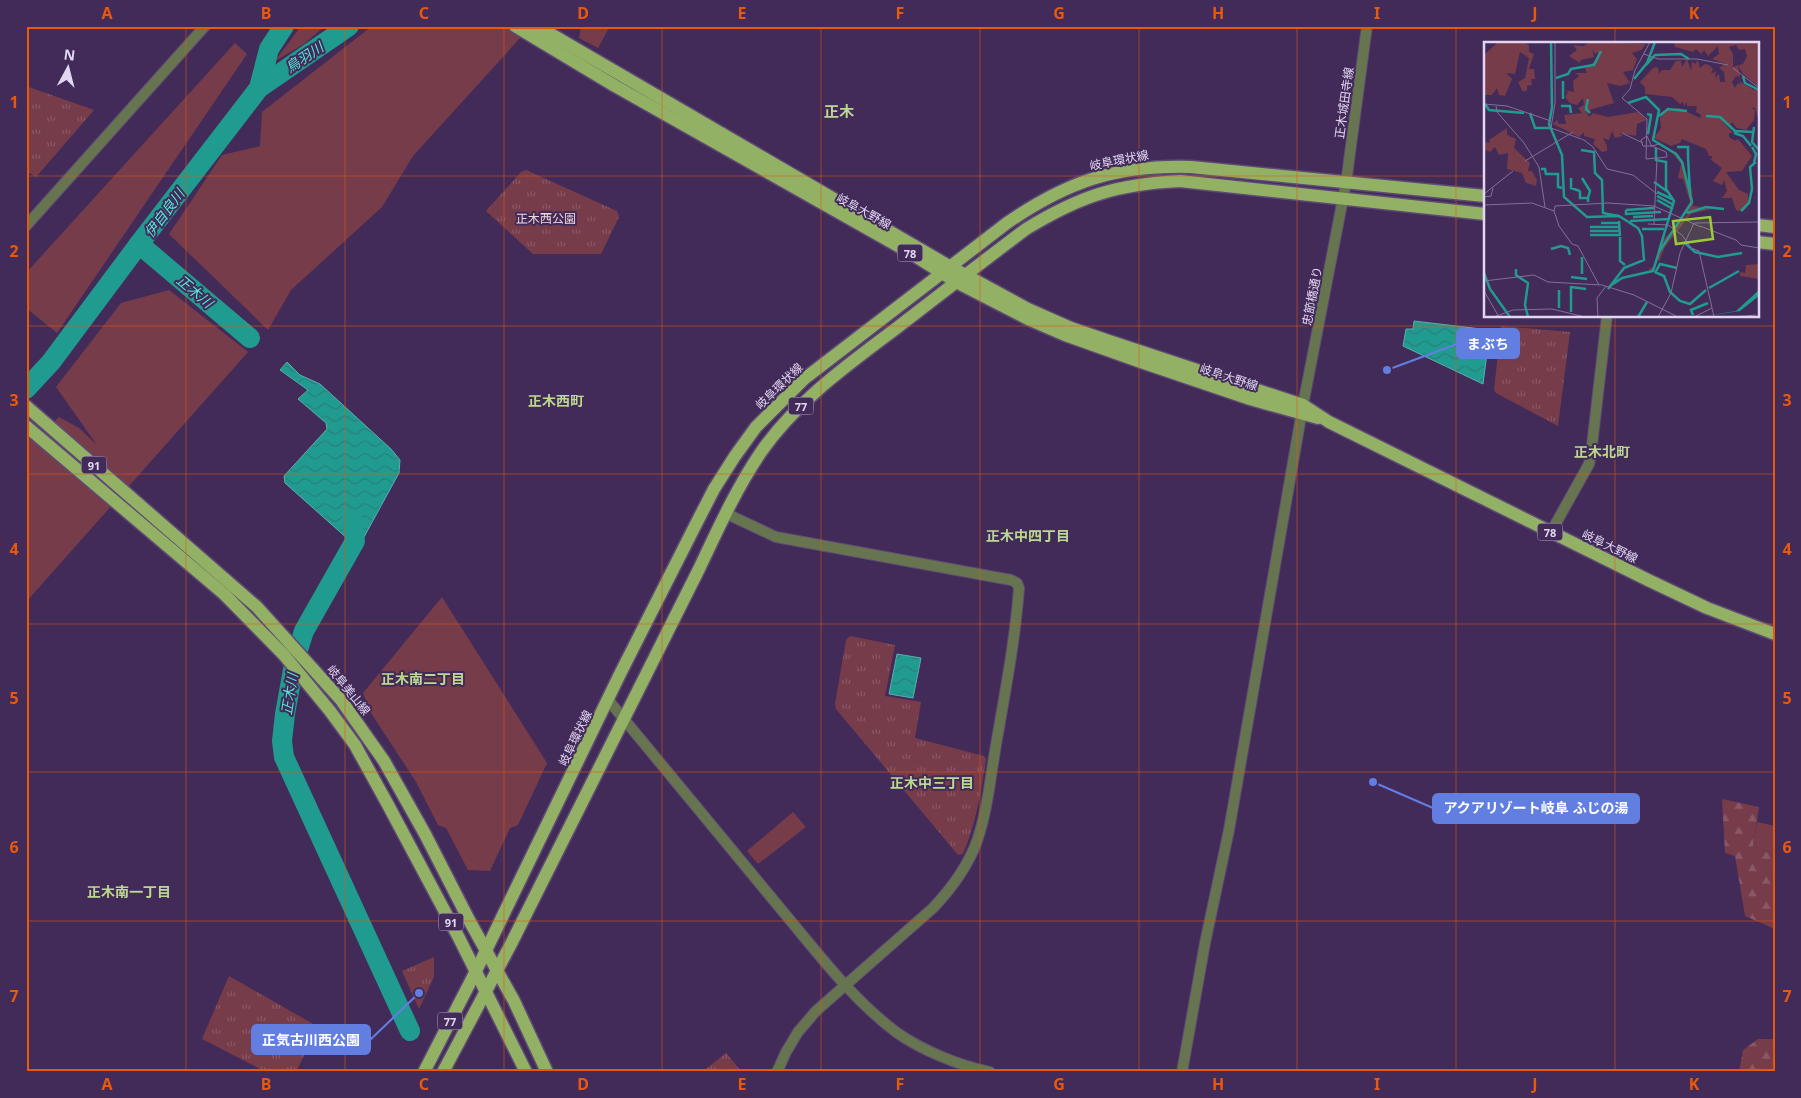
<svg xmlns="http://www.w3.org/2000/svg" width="1801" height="1098" font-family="'Noto Sans','Noto Sans JP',sans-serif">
<defs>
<pattern id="forest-firs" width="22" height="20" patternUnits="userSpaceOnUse" patternTransform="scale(1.25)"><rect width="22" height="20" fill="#773c4a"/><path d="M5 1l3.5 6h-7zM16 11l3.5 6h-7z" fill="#8a5765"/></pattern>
<pattern id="park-tufts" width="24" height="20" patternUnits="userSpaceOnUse" patternTransform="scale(1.25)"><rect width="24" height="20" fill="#773c4a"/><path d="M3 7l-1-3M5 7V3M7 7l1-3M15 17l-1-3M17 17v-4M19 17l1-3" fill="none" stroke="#8a5765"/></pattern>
<pattern id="water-waves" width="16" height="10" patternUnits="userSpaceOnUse" patternTransform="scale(1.25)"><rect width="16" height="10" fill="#209b90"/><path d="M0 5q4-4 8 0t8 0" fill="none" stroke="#2b807b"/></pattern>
</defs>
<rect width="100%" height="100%" fill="#422b59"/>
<g fill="#773c4a">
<path d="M301 26H325L304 44 275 61Z"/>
<path d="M372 26H531L413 156 382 207 291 290 268 330 169 234 222 155 260 146 262 112Z"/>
<path d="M581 26H610L598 48 579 38Z"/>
<path d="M235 43 247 54 57 333 26 308V273Z"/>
<path d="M169 290 248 352 26 602V424L38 438 59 417 79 428 97 445 56 387 121 303Z"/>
<path d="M442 597 547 763 518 825 510 828 490 871 468 870 446 828 438 825 416 782 371 713 363 693Z"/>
<path d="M793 812 806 827 758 864 747 851Z"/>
<path d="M1757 822 1775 826V854L1753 846Z"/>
</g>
<g fill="url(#forest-firs)">
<path d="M1722 799 1759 807 1753 846 1775 854V929L1745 916 1735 856 1725 853Z"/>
<path d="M1758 1039H1775V1072H1739L1743 1050Z"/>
</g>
<g fill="url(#park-tufts)">
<path d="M26 86 94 110 36 177 26 171Z"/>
<path d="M526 170 617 211 619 217 601 254H533L486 211 521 172Z"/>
<path d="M1501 326 1570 332 1558 426 1496 393 1494 390Z"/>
<path d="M850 636 895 645 885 696 921 702 915 738 984 756 986 759C981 792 976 824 963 854L958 855 836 709 835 704 846 640Z"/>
<path d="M434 957V977L419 1009 402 971Z"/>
<path d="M229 976 315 1025 317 1029 296 1072H266L202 1039Z"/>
<path d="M726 1053 742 1072H702Z"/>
</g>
<g fill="url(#water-waves)" stroke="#5aadae">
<path d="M1414 321 1490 330 1483 384 1403 346 1406 329H1413Z"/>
<path d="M287 362 300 375 320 384 391 449 400 460 399 473 358 548 285 483 284 476 327 429 326 423 298 399 308 390 280 370Z"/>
<path d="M897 654 921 658 913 698 889 694Z"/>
</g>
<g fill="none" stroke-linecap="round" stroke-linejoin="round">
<g stroke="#209b90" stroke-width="20">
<path d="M259 88 349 26"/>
<path d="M139 244 250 338"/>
<path d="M26 389 51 362 139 244 259 88 269 49 284 26"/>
<path d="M352 519 355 541 304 631 295 659 285 714 282 741 284 757 410 1031"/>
</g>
<g stroke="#5f4a75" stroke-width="12">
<g id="tertiary">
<path d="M26 226 205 26"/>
<path d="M725 513 776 537 1011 580 1017 583 1019 588C1015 643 1004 697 995 751 990 781 987 812 977 841 968 866 951 889 933 908L816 1011 798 1032 786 1052 777 1072"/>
<path d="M1551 532 1589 464 1591 454 1607 316"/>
<path d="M609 701C666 770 723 839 780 908 816 951 851 998 896 1032 923 1051 958 1065 990 1072"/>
<path d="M1182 1072 1205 943 1229 830 1303 405 1346 183 1367 26"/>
</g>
</g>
<g stroke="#5f4a75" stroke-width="15">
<g id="primary">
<path d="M515 26 615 86 907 251 956 282 1028 319 1065 335 1141 362 1250 399 1318 418"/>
<path d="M537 26 949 266 1028 309 1071 328 1109 341 1303 405 1329 422 1648 580 1707 608 1775 634"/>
<path d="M1757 225 1775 227"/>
<path d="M1757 242 1775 244"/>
<path d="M26 406 257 607 341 700 384 761 425 834 469 920 514 1001 547 1072"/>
<path d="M26 426 224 594 284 655 330 711 355 745 387 803 459 938 526 1072"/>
<path d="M424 1072 476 971 620 674 695 526 714 489 735 456 756 427 804 379 1007 223C1068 181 1116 165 1191 167L1485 196"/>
<path d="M443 1072 511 944 699 569C718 529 736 489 761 452 796 402 846 366 894 330 938 296 982 262 1026 229 1080 196 1117 184 1180 181L1485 214"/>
</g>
</g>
<use href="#tertiary" stroke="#667550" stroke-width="10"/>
<use href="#primary" stroke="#93b164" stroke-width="12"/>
</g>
<path fill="none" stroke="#e8590c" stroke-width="1" stroke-opacity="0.55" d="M186 26V1072M345 26V1072M504 26V1072M662 26V1072M821 26V1072M980 26V1072M1139 26V1072M1297 26V1072M1456 26V1072M1615 26V44M26 176H1485M1757 176H1775M1615 316V1072M26 326H1775M26 474H1775M26 624H1775M26 772H1775M26 921H1775"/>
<g text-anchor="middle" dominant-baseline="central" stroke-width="4" stroke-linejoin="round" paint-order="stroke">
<g fill="#422b59" stroke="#b3a3c5" stroke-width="1">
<rect x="897.5" y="244.5" width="25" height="17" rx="4"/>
<rect x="788.5" y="397.5" width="25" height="17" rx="4"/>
<rect x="81.5" y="456.5" width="25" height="17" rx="4"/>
<rect x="1537.5" y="523.5" width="25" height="17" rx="4"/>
<rect x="438.5" y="913.5" width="25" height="17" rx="4"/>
<rect x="437.5" y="1012.5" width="25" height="17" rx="4"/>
</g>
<g font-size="11" font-weight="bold" fill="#e3d6f3">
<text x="910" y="253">78</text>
<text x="801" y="406">77</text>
<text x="94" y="465">91</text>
<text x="1550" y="532">78</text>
<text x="451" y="922">91</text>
<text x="450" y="1021">77</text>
</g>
<g font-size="12" fill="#e3d6f3" stroke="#422b59">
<text transform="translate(1344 103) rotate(-82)">正木城田寺線</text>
<text transform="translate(1119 160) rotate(-11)">岐阜環状線</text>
<text transform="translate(864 211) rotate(29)">岐阜大野線</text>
<text transform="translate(1312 296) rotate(-79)">忠節橋通り</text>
<text transform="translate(1229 377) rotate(18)">岐阜大野線</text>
<text transform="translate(779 386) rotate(-44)">岐阜環状線</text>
<text transform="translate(1610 546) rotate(26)">岐阜大野線</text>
<text transform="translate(349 690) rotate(51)">岐阜美山線</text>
<text transform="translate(575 738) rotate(-64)">岐阜環状線</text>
</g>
<g font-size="12" fill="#f1d6da" stroke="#422b59">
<text x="546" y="218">正木西公園</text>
</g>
<g font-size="14" font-style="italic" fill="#54e8da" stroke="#422b59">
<text transform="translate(304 57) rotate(-34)">鳥羽川</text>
<text transform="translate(164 213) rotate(-53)">伊自良川</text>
<text transform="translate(195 291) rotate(40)">正木川</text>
<text transform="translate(289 694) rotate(-81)">正木川</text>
</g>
<g font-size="14" font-weight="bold" fill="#bcd890" stroke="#422b59">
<text x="556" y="400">正木西町</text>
<text x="1602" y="451">正木北町</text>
<text x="1028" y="535">正木中四丁目</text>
<text x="423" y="678">正木南二丁目</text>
<text x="932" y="782">正木中三丁目</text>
<text x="129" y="891">正木南一丁目</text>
</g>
<g font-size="15" font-weight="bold" fill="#bcd890" stroke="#422b59">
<text x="839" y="111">正木</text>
</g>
</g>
<g transform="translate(1484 42)">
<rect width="275" height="275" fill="#422b59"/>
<path d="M174 103 187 108 192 110 200 121 202 137 208 147 209 164 218 165 209 168 236 165 207 172 181 205 175 220 173 214V221L169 228 166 230 165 227 172 223 175 200 174 212 184 196 177 204V200L207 169 196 176 206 160 199 137 194 136 197 122 188 110Z" fill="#773c4a"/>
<path d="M14 0 41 1 45 3V10L50 12 45 27H50L51 37H47L48 43 43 44V48L39 50 34 40 41 36 45 16 36 10 31 32 22 31 28 37 21 54 15 53 13 46 8 53H0V13ZM105 0 162 2 157 8 148 11 153 17 149 28 139 30 146 41 136 44 123 41 130 61 102 69 105 75 109 71 124 75 154 70 163 78 153 82 152 94 136 91 139 94 131 96 128 89 125 98 119 96 123 104V109L118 110 109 102 111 97 100 94V90L95 95 69 82 73 78 75 82H82L80 73 98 71 94 66 100 63 99 56 93 63 86 61 81 55 84 50 80 48 90 50 89 39 95 34 91 31H103L101 26 113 18 114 10 111 12 108 7 110 15 97 18 96 21 85 14 93 8 89 3 100 4ZM190 0H275V45L259 32 254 23 256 35 252 34 248 40 251 46 254 41 257 43 255 39 270 48 271 51H266L268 66 271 68 270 78 262 88 253 86 248 80 246 83 238 79 249 91H245V95L251 99 254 97 268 114 258 129 242 130 255 148 264 152V161L256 169 252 168 248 156H238L243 149 240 138 238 143 229 139 238 126 227 118 228 114H225L222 107 198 97 196 101 187 104 170 96 177 86 176 76 182 68 195 66 216 76 217 73 212 70 213 64H203V60L200 64 199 60 196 62 188 55 161 52V45L156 40 169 26 174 25 175 32 178 28H186L192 19H197L198 25 203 17 207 29 208 19 211 22 214 18 216 26 221 22 225 23 229 27 227 32 232 29 231 36 235 32 236 40H241L240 30 235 26 241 22 228 17 235 12 234 4 224 14 220 8 217 12 212 7 209 10 191 5ZM252 3 255 8 261 7 263 14 259 22 249 25V12L245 5ZM23 86V93L32 97 30 106 46 121 44 129H48L53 138 52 144 42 141 38 131 23 127 24 111 15 113 11 105 6 110 0 107V100L6 101 5 98Z" fill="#773c4a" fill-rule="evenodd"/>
<path d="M270 47 275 48 274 76 271 66 251 64 250 57 270 50ZM275 222V237L256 234V230L261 231 262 223Z" fill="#773c4a"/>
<path d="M275 248V254L256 269 216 275 252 269Z" fill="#209b90"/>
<path fill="none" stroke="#209b90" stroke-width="2.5" d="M67 0 68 66 65 82 78 113 80 155 103 175 135 174 154 186 158 194 160 218 140 226 124 247M162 23 171 13 197 12 205 17M259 34 261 41 275 48M72 36 84 32 87 27 110 23 117 9M150 37 163 21 171 0M79 39V57M104 57 102 67 106 71M1 62 5 68 40 71M77 64H86L87 71M46 71 51 86H66M163 72 167 73 164 92M175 74 184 67 203 69M222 74 236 75 251 89 268 90M270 85 268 100 275 108M250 91 259 94 267 104M193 105H204V115M268 105 272 112 270 121M172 106V118L182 120V147L190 159 175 209M97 108 110 110 111 131 118 138 119 171 134 174M204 115 206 151M57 127H61L62 132H74V145L78 146M87 136V146L96 149M98 136 106 149 104 156M170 140 184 150M96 149V156H104V160M173 150 190 158M173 154 190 163M173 158 189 167M142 168V172L177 170M142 168 170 166M257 169 265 161 268 147 266 125 272 120M203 171 222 165 240 167M149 175 169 174M135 179 136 194M146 179 186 177M117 181H136M106 185H136M158 187H180M106 189H136M106 193H136M136 195V219L141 223M201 201 211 210 234 215 258 211M67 207 77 204 84 206 86 213M98 215V232M32 227V233L44 241 41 263 44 275M171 230 180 234 186 250 196 259 206 262 222 248M0 231 6 247 26 275M171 231 176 222 193 226M87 235 103 237M87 244V270M126 244 138 236 169 229 175 210 208 160 198 120 192 112 169 98 175 68 162 55 144 61M87 245 102 247M225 246 255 229M75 266V248M209 273 207 268 224 261M154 275 163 260"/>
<path fill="none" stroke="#826f97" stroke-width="1" d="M71 0V61L67 86 100 98 109 105 123 127 149 133 173 152M166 0 151 28 146 47 138 56 163 77 162 117 183 115M160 12 174 17H213L244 23M249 26 275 46M0 62 23 64 67 79M12 64 13 70 40 101 55 125 61 165M138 91 159 101M175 102 168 104H159L157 98 163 94 167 103V104H168L182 110 183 115M41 119 89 90M0 152 29 129M0 155 7 154 9 146M0 163 48 161 70 169M70 169 71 164 124 161 170 164 217 185M70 169 75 184 88 202 94 204 115 243M164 182 184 183 198 193 207 206 215 209M170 182 173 116M216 184 252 198 257 203 275 206M215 209 228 266M0 239 50 233 64 240 118 243 150 253 194 275M0 249 15 275M10 275 29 268 68 267 101 275M114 275 113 256 122 244M174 275 187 251 196 211 210 181 275 180M210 275 228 266 230 275M249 275 272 273"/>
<path fill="#9acb34" fill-opacity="0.15" stroke="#9acb34" stroke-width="2.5" d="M226 175 229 197 192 202 189 179Z"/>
<rect width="275" height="275" fill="none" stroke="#e3d6f3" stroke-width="2.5"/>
</g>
<path fill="none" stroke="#627ee1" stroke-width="2" d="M1387 370L1457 344M1373 782L1433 808M419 993L370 1040"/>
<g fill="#627ee1" stroke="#422b59" stroke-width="2">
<circle cx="1387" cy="370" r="5"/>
<circle cx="1373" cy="782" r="5"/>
<circle cx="419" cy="993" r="5"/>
</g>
<g fill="#627ee1" stroke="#627ee1" stroke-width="2">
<rect x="1457" y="329" width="62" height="29" rx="5"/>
<rect x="1433" y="794" width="206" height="29" rx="5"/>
<rect x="252" y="1025" width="118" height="29" rx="5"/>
</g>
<g font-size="14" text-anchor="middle" font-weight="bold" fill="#fff">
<text x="1488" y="349">まぶち</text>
<text x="1536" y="813">アクアリゾート岐阜 ふじの湯</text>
<text x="311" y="1045">正気古川西公園</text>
</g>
<rect width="1801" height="1098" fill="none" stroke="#422b59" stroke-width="55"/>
<g transform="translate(68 68) rotate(7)" stroke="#422b59" stroke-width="4" paint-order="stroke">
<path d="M0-4L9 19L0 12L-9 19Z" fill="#e3d6f3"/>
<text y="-8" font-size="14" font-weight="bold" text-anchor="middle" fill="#e3d6f3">N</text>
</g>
<rect x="28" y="28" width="1746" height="1042" fill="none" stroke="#e8590c" stroke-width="2"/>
<g font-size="16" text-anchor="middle" font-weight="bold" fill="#e8590c">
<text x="107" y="19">A</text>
<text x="266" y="19">B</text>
<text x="424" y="19">C</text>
<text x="583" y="19">D</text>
<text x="742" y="19">E</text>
<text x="900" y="19">F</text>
<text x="1059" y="19">G</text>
<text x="1218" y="19">H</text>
<text x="1377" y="19">I</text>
<text x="1535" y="19">J</text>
<text x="1694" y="19">K</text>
<text x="14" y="108">1</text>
<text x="1787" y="108">1</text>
<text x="14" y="257">2</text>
<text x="1787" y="257">2</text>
<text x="14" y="406">3</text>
<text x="1787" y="406">3</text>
<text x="14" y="555">4</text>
<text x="1787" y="555">4</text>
<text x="14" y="704">5</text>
<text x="1787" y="704">5</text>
<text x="14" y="853">6</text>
<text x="1787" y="853">6</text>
<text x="14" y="1002">7</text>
<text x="1787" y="1002">7</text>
<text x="107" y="1090">A</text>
<text x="266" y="1090">B</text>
<text x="424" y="1090">C</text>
<text x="583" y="1090">D</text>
<text x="742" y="1090">E</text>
<text x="900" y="1090">F</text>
<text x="1059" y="1090">G</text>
<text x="1218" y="1090">H</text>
<text x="1377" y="1090">I</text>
<text x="1535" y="1090">J</text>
<text x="1694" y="1090">K</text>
</g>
</svg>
